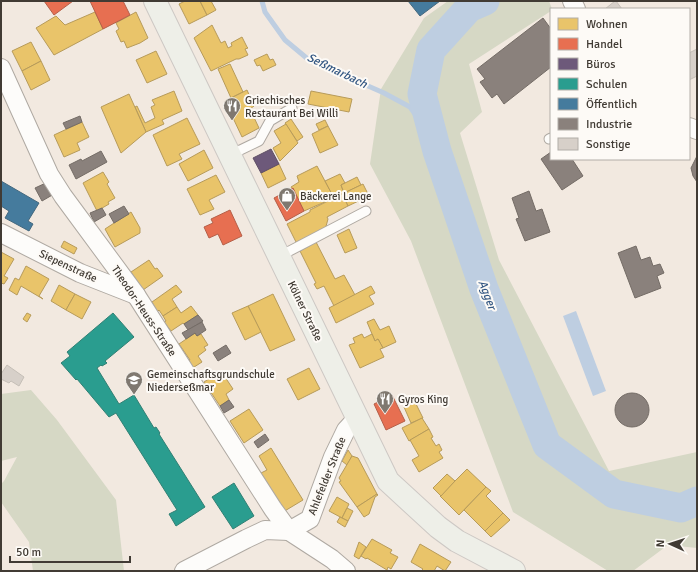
<svg xmlns="http://www.w3.org/2000/svg" width="698" height="572" font-family="Signika,sans-serif">
<rect width="100%" height="100%" fill="#f2e9e0"/>
<g fill="#d6d8c5">
<path d="M448 1H549L552 9 551 11 469 64 482 112 460 133 499 260 609 471 697 452V548L668 545 633 571H608L513 512 411 241 370 164 381 89 424 18Z"/>
<path d="M31 390 57 420 116 500 124 571H33L29 542 1 502V484L4 481 17 457 1 461V394Z"/>
</g>
<path fill="#becee1" d="M576 311 606 391 593 396 563 316Z"/>
<g fill="#e9c46a" stroke="#b79b5a">
<path d="M185 1H200L207 15 189 24 179 4Z"/>
<path d="M200 1H211L216 10 207 15Z"/>
<path d="M95 12 103 29 54 55 36 28 56 16 65 25Z"/>
<path d="M136 12 148 38 140 43 127 48 124 41 121 42 116 31 119 29 116 23Z"/>
<path d="M212 25 221 43 225 41 228 48 232 46 231 43 242 37 247 47 248 48 245 49 248 55 239 59H236L211 71 194 38Z"/>
<path d="M31 42 41 61 22 71 12 51Z"/>
<path d="M156 51 167 74 147 83 136 60Z"/>
<path d="M267 54 270 60 273 59 276 65 263 71 260 65 257 66 254 60Z"/>
<path d="M41 61 50 80 31 90 22 71Z"/>
<path d="M230 64 243 92 231 98 218 69Z"/>
<path d="M247 90 254 106 250 109 259 128 242 137 225 101Z"/>
<path d="M174 91 182 111 162 120 164 124 146 132 135 107 137 106 145 123 155 118 151 107 155 105 152 100Z"/>
<path d="M311 91 352 99 349 112 308 104Z"/>
<path d="M129 94 146 132 121 153 101 107Z"/>
<path d="M187 118 200 144 179 154 182 159 167 166 153 135Z"/>
<path d="M291 119 303 137 297 141 285 123Z"/>
<path d="M325 120 328 126 319 130 316 124Z"/>
<path d="M82 122 89 137 77 143 80 150 64 157 54 135Z"/>
<path d="M286 124 298 143 280 161 273 148 281 143 274 131Z"/>
<path d="M328 126 338 145 320 153 312 134Z"/>
<path d="M204 150 213 168 188 181 179 164Z"/>
<path d="M279 164 286 179 268 188 261 173Z"/>
<path d="M317 166 334 198 304 211 291 187 299 182 297 176Z"/>
<path d="M103 172 109 182 107 184 115 198 108 202 109 204 97 211 83 183Z"/>
<path d="M340 174 345 183 341 185 344 193 334 198 325 181Z"/>
<path d="M216 175 225 192 209 200 214 209 200 215 187 189Z"/>
<path d="M357 177 361 185 344 193 341 185Z"/>
<path d="M363 184 369 196 348 206 342 194Z"/>
<path d="M342 194 348 206 327 217 328 219 325 230 297 244 287 224 310 212V210Z"/>
<path d="M131 212 140 228V233L115 247 105 229Z"/>
<path d="M349 229 357 248 345 253 337 235Z"/>
<path d="M64 241 77 248 74 254 61 247Z"/>
<path d="M316 242 335 279 344 275 355 295 334 306 324 286 317 289 314 284 316 283 300 251Z"/>
<path d="M1 252 14 259 4 276 8 278 4 284 1 283Z"/>
<path d="M149 260 155 269 157 268 163 276 143 290 131 272Z"/>
<path d="M26 266 49 279 39 296 43 299 21 286 17 295 9 290 15 278 19 280Z"/>
<path d="M59 285 75 294 66 310 51 301Z"/>
<path d="M176 285 182 292 172 299 177 307 163 316 159 310 157 312 152 302Z"/>
<path d="M371 286 375 293 369 296 374 304 336 323 329 308Z"/>
<path d="M75 294 91 302 82 319 66 310Z"/>
<path d="M273 294 295 340 270 351 248 306Z"/>
<path d="M191 306 198 315 184 324 183 323 171 331 164 322 166 321 163 316 177 307 181 313Z"/>
<path d="M248 306 261 332 245 340 232 313Z"/>
<path d="M27 313 31 315 27 322 23 319Z"/>
<path d="M374 319 380 330 389 326 396 342 383 348 378 339 375 341 367 322Z"/>
<path d="M195 333 197 336 201 334 208 345 204 347 206 350 198 356 202 362 191 369 187 362 190 360 179 344Z"/>
<path d="M362 334 364 338 372 334 375 341 378 339 383 348 380 349 384 357 360 368 349 345 355 343 353 338Z"/>
<path d="M309 368 320 389 298 400 287 379Z"/>
<path d="M221 371 233 389 226 394 229 400 220 406 204 382Z"/>
<path d="M415 402 423 418 411 423 404 407Z"/>
<path d="M249 409 263 430 244 443 230 421Z"/>
<path d="M422 418 429 429 409 441 402 428Z"/>
<path d="M429 429 433 437 431 438 436 446 439 444 442 450 439 452 443 458 419 472 412 460 419 456 410 440Z"/>
<path d="M271 448 303 500 283 512 259 474 267 470 259 456Z"/>
<path d="M348 450 352 456 347 465 342 461Z"/>
<path d="M352 456 358 458 377 494 357 507 339 482 341 481 339 478Z"/>
<path d="M467 469 486 487 459 515 440 496Z"/>
<path d="M447 474 455 481 441 496 433 488Z"/>
<path d="M486 487 491 491 486 496 503 513 485 531 464 510Z"/>
<path d="M377 494 378 495 375 497 369 514 364 517 357 507Z"/>
<path d="M337 497 349 504 342 518 329 511Z"/>
<path d="M347 508 353 511 348 521 342 518Z"/>
<path d="M503 513 510 520 491 537 485 531Z"/>
<path d="M340 517 348 521 345 527 337 522Z"/>
<path d="M372 539 392 550 390 553 398 557 391 569 388 567 387 570 367 558 366 559 361 556Z"/>
<path d="M359 542 366 547 359 559 354 556Z"/>
<path d="M420 544 451 562 445 571 437 566 434 571H421L423 569 411 562Z"/>
</g>
<g fill="#e76f51" stroke="#b55f48">
<path d="M44 1H73L54 15Z"/>
<path d="M90 1H123L130 15 103 29Z"/>
<path d="M293 188 304 211 286 221 274 198Z"/>
<path d="M230 210 242 236 223 245 218 234 209 238 204 227 213 223 211 219Z"/>
<path d="M392 395 405 421 386 430 374 404Z"/>
</g>
<path fill="#6d597a" stroke="#605065" d="M271 149 279 164 261 173 253 158Z"/>
<g fill="#2a9d8f" stroke="#318074">
<path d="M113 313 134 337 105 361 107 363 102 366 101 365 97 368 119 404 134 395 154 428 156 427 160 433 159 434 205 507 176 526 169 514 177 510 116 413 109 417 77 379 76 380 61 363 70 356 67 352Z"/>
<path d="M234 483 254 516 233 529 212 497Z"/>
</g>
<g fill="#457b9d" stroke="#44687e">
<path d="M408 1H440L420 16Z"/>
<path d="M1 181 39 203 28 221 33 224 29 231 5 218 9 211 1 206Z"/>
</g>
<g fill="#8a817c" stroke="#746c66">
<path d="M543 18 551 29V67L504 104 497 94 492 98 480 82 485 79 477 69Z"/>
<path d="M80 116 82 122 66 129 63 123Z"/>
<path d="M101 151 107 162 76 179 69 165 81 159 82 161Z"/>
<path d="M551 152V159H572L583 176 562 190 541 159Z"/>
<path d="M697 156V182L693 176 691 168Z"/>
<path d="M48 182 54 194 42 201 35 188Z"/>
<path d="M529 191 536 211 542 209 550 232 525 241 516 219 519 218 512 198Z"/>
<path d="M124 206 129 214 114 223 109 214Z"/>
<path d="M102 208 106 215 94 222 90 213Z"/>
<path d="M636 246 641 260 650 257 653 266 660 264 664 273 657 276 661 288 635 298 618 253Z"/>
<path d="M198 315 203 321 188 330 184 324Z"/>
<path d="M202 322 206 330 197 336 195 333 186 339 182 333Z"/>
<path d="M226 345 231 353 218 361 213 353Z"/>
<circle cx="632" cy="410" r="17"/>
<path d="M229 400 234 407 224 413 220 406Z"/>
<path d="M265 434 269 440 258 448 254 442Z"/>
</g>
<g fill="none" stroke-linecap="round" stroke-linejoin="round">
<path stroke="#becee1" stroke-width="5" d="M262 1 265 12 285 40 309 60 384 93 410 107 415 114 430 120"/>
<path stroke="#becee1" stroke-width="29" d="M485 1 469 8 431 50 422 94 437 151 484 289 547 445 614 494 681 508 697 501"/>
</g>
<g fill="#d7d0c9" stroke="#c5bfb7">
<path d="M616 1 622 9H605L615 1Z"/>
<path d="M697 49V76L689 80V53Z"/>
<path d="M7 365 24 377 19 386 11 381 9 383 1 379V374Z"/>
</g>
<g fill="none" stroke-linecap="round" stroke-linejoin="round">
<g stroke="#afa9a2" stroke-width="11">
<g id="service">
<path d="M549 139 551 138"/>
<path d="M230 155 259 141 270 121 292 108"/>
<path d="M278 257 366 211"/>
</g>
</g>
<g stroke="#afa9a2" stroke-width="20">
<g id="minor">
<path d="M572 1 576 9"/>
<path d="M1 68 49 174 63 196 136 295 273 509 289 531 332 559 346 571"/>
<path d="M689 127 697 130"/>
<path d="M1 233 80 273 136 295"/>
<path d="M289 531 310 519 333 457 346 430 357 418"/>
<path d="M184 571 246 539 265 530 289 531"/>
</g>
</g>
<g stroke="#cdc8c4" stroke-width="24">
<path id="primary" d="M155 1 388 481 438 527 457 541 514 571"/>
</g>
<use href="#service" stroke="#fdfcfa" stroke-width="9"/>
<use href="#minor" stroke="#fdfcfa" stroke-width="18"/>
<use href="#primary" stroke="#eeefe8" stroke-width="22"/>
</g>
<defs>
<g id="restaurant-pin" transform="scale(0.9)"><path d="M0 17L-7.5 6A9.5 9.5 0 1 1 7.5 6Z" fill="#7f7870" stroke="#fdfaf6"/><path d="M-5-6h1v4h1v-4h1v4h1v-4h1v5L-1.5 .5V6h-2V.5L-5-1ZM5-6V6H3V1.5H1.5Q1.5-4 5-6Z" fill="#fff"/></g>
<g id="shop-pin" transform="scale(0.9)"><path d="M0 17L-7.5 6A9.5 9.5 0 1 1 7.5 6Z" fill="#7f7870" stroke="#fdfaf6"/><path d="M-5-2.5h2.3a2.7 3.5 0 0 1 5.4 0H5L5.5 6h-11ZM-1.5-2.5h3a1.5 2.3 0 0 0-3 0Z" fill="#fff"/></g>
<g id="school-pin" transform="scale(0.9)"><path d="M0 17L-7.5 6A9.5 9.5 0 1 1 7.5 6Z" fill="#7f7870" stroke="#fdfaf6"/><path d="M0-5L7-2L0 1L-7-2ZM-4 1L0 2.5L4 1V4Q0 6-4 4Z" fill="#fff"/></g>
</defs>
<g fill-rule="evenodd">
<use href="#restaurant-pin" x="232" y="106"/>
<use href="#shop-pin" x="287" y="196"/>
<use href="#school-pin" x="134" y="380"/>
<use href="#restaurant-pin" x="385" y="399"/>
</g>
<g text-anchor="middle" dominant-baseline="central" stroke-width="4" stroke-linejoin="round" paint-order="stroke">
<g font-size="11" fill="#413b34" stroke="#fdfaf6" text-anchor="start">
<text x="245" y="100">Griechisches<tspan x="245" dy="13">Restaurant Bei Willi</tspan></text>
<text x="300" y="196">Bäckerei Lange</text>
<text x="147" y="374">Gemeinschaftsgrundschule<tspan x="147" dy="13">Niederseßmar</tspan></text>
<text x="398" y="399">Gyros King</text>
</g>
<g font-size="11" fill="#413b34" stroke="#fdfaf6">
<text transform="translate(68 266) rotate(25)">Siepenstraße</text>
<text transform="translate(144 311) rotate(56)">Theodor-Heuss-Straße</text>
<text transform="translate(305 311) rotate(64)">Kölner Straße</text>
<text transform="translate(327 476) rotate(-68)">Ahlefelder Straße</text>
</g>
<g font-size="12" font-style="italic" fill="#325682" stroke="#fdfaf6">
<text transform="translate(337 71) rotate(26)">Seßmarbach</text>
<text transform="translate(487 295) rotate(69)">Agger</text>
</g>
</g>
<rect width="698" height="572" fill="none" stroke="#413b34" stroke-width="4"/>
<rect x="550" y="8" width="140" height="152" fill="#fdfaf6" stroke="#b2aea8"/>
<rect x="558" y="18" width="20" height="12" fill="#e9c46a" stroke="#b2aea8"/>
<text x="586" y="28" font-size="12" fill="#413b34">Wohnen</text>
<rect x="558" y="38" width="20" height="12" fill="#e76f51" stroke="#b2aea8"/>
<text x="586" y="48" font-size="12" fill="#413b34">Handel</text>
<rect x="558" y="58" width="20" height="12" fill="#6d597a" stroke="#b2aea8"/>
<text x="586" y="68" font-size="12" fill="#413b34">Büros</text>
<rect x="558" y="78" width="20" height="12" fill="#2a9d8f" stroke="#b2aea8"/>
<text x="586" y="88" font-size="12" fill="#413b34">Schulen</text>
<rect x="558" y="98" width="20" height="12" fill="#457b9d" stroke="#b2aea8"/>
<text x="586" y="108" font-size="12" fill="#413b34">Öffentlich</text>
<rect x="558" y="118" width="20" height="12" fill="#8a817c" stroke="#b2aea8"/>
<text x="586" y="128" font-size="12" fill="#413b34">Industrie</text>
<rect x="558" y="138" width="20" height="12" fill="#d7d0c9" stroke="#b2aea8"/>
<text x="586" y="148" font-size="12" fill="#413b34">Sonstige</text>
<g transform="translate(670 544) rotate(273)" stroke="#fdfaf6" stroke-width="3" paint-order="stroke">
<path d="M0-3L7 15L0 10L-7 15Z" fill="#413b34"/>
<text y="-6" font-size="11" font-weight="bold" text-anchor="middle" fill="#413b34">N</text>
</g>
<path d="M10 556v6h120v-6" fill="none" stroke="#413b34" stroke-width="2"/>
<text x="16" y="556" font-size="12" fill="#413b34" stroke="#fdfaf6" stroke-width="3" paint-order="stroke">50 m</text>
</svg>
